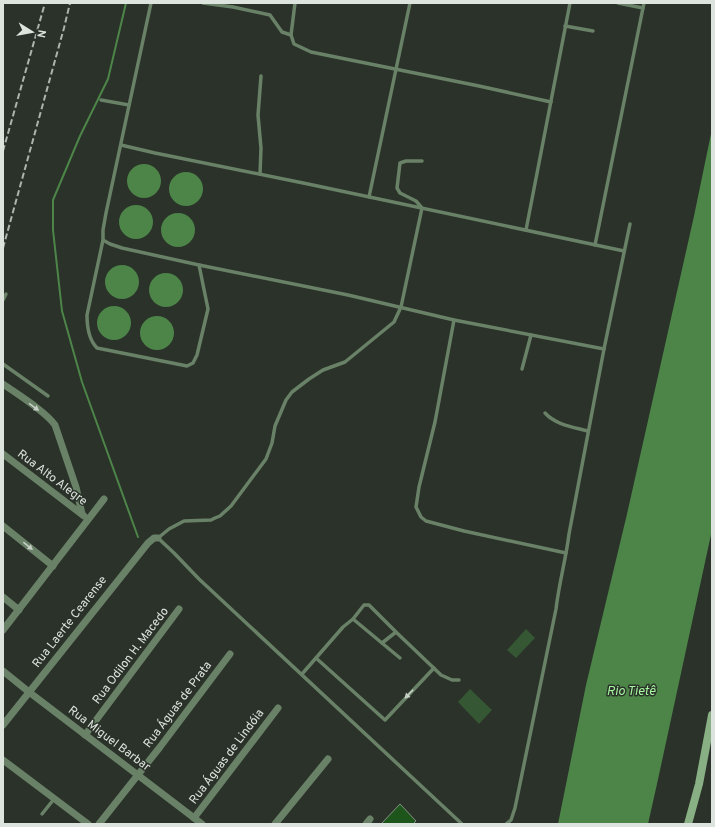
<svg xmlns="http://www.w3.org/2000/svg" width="715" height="827" font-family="Overpass,sans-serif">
<rect width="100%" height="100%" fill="#2a3229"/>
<g fill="#365733">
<path d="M526 629 535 638 516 658 507 650Z"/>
<path d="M470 689 492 710 479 724 458 702Z"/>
</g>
<g fill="#4d8549">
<path d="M712 129V530L657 784 648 824H558L586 685 627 514 694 216Z"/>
<circle cx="144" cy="181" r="17"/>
<circle cx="186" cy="189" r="17"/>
<circle cx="136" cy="222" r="17"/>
<circle cx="178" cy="230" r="17"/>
<circle cx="122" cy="282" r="17"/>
<circle cx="166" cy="290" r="17"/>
<circle cx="114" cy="323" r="17"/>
<circle cx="157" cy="333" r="17"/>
</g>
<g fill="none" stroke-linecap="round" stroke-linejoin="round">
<path stroke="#4d8549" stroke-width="2" d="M126 3 108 79 80 136 53 200V230L62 311 82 382 138 537"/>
</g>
<path fill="#1d551a" stroke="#869085" d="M400 804 416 821 413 824H381Z"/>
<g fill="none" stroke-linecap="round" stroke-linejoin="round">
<g stroke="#698167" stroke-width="3.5">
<path d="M151 3 106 213 103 230V240L110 244 122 248 199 265 348 295 454 320 604 349"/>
<path d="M203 3 233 7 270 15 282 32 291 35"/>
<path d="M295 3 291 35 294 44 311 52 479 86 551 102"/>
<path d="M618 3 643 8"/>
<path d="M565 26 593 31"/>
<path d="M101 100 129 105"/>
<path d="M121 145 155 153 308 184 624 251"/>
<path d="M422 161H406L400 163 397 188 400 193 416 201 422 208 401 307 394 322 345 362 323 370 309 379 292 392 286 400 275 426 272 443 266 459 231 506 220 516 215 518 211 520 184 521 169 529 158 538 174 553 199 579 462 824"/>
<path d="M260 174 261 148 258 115 261 76"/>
<path d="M369 197 410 3"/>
<path d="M526 230 570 3"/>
<path d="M103 240 87 315C87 326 89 340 97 348L187 366 193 363 197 355 208 309 199 265"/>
<path d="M595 245 644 3"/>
<path d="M3 300 6 294"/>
<path d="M454 320 435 422 419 487 416 507 421 517 426 521 464 531 566 553"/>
<path d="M3 364 48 396"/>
<path d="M522 369 531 335"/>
<path d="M545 413C556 425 573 427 588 431"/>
<path d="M353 619 364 605H369L396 632 441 675 452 680H459"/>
<path d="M382 643 396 632"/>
<path d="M316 658 385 720 434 668"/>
<path d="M302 674 343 627 353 619 400 658"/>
<path d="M42 814 54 799"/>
<path d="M506 824 511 820 515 808 556 609C559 583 566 559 569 534L604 349 630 224"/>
</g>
<g stroke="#698167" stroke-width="7">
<path d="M3 384C17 394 45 411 55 425L76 487 82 514"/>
<path d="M3 454 84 516"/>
<path d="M3 526 53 566"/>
<path d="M3 597 19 610"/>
<path d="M3 630 104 499"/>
<path d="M3 671 29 692 202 824"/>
<path d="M3 725 148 543 154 538H158"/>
<path d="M85 735 179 609"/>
<path d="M3 760 88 824"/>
<path d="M194 818 278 708"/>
<path d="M99 824 160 747 230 654"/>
<path d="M275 824 328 759"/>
<path d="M366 824 370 819"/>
</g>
<path stroke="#89af85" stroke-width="8" d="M688 824 699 784 712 715"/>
<g stroke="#adb3ad" stroke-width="2" stroke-dasharray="6 3" stroke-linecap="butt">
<path d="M3 151 45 3"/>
<path d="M3 248 64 28 70 3"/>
</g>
</g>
<defs><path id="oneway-solid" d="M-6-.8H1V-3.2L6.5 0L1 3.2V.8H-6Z"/></defs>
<g fill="#c6cfc5">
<use href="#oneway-solid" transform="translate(34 407) rotate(36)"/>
<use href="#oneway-solid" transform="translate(28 546) rotate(39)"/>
<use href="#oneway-solid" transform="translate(409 694) rotate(134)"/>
</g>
<g text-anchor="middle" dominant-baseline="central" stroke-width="3" stroke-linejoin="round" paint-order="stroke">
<g font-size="12" fill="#dde3dd" stroke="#2a3229">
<text transform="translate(52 478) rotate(37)">Rua Alto Alegre</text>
<text transform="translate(70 622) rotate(-52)">Rua Laerte Cearense</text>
<text transform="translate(131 656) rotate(-53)">Rua Odilon H. Macedo</text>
<text transform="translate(178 705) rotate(-53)">Rua Águas de Prata</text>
<text transform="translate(109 739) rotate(37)">Rua Miguel Barbar</text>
<text transform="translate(227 757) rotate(-53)">Rua Águas de Lindóia</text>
</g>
<g font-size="13" font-style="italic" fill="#a8f6a1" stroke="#2a3229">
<text x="631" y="692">Rio Tietê</text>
</g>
</g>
<rect width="715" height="827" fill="none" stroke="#dde3dd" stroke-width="8"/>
<g transform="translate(32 32) rotate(101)" stroke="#2a3229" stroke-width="3" paint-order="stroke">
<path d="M0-3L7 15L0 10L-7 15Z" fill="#dde3dd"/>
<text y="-6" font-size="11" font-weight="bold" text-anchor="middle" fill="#dde3dd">N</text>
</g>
</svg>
